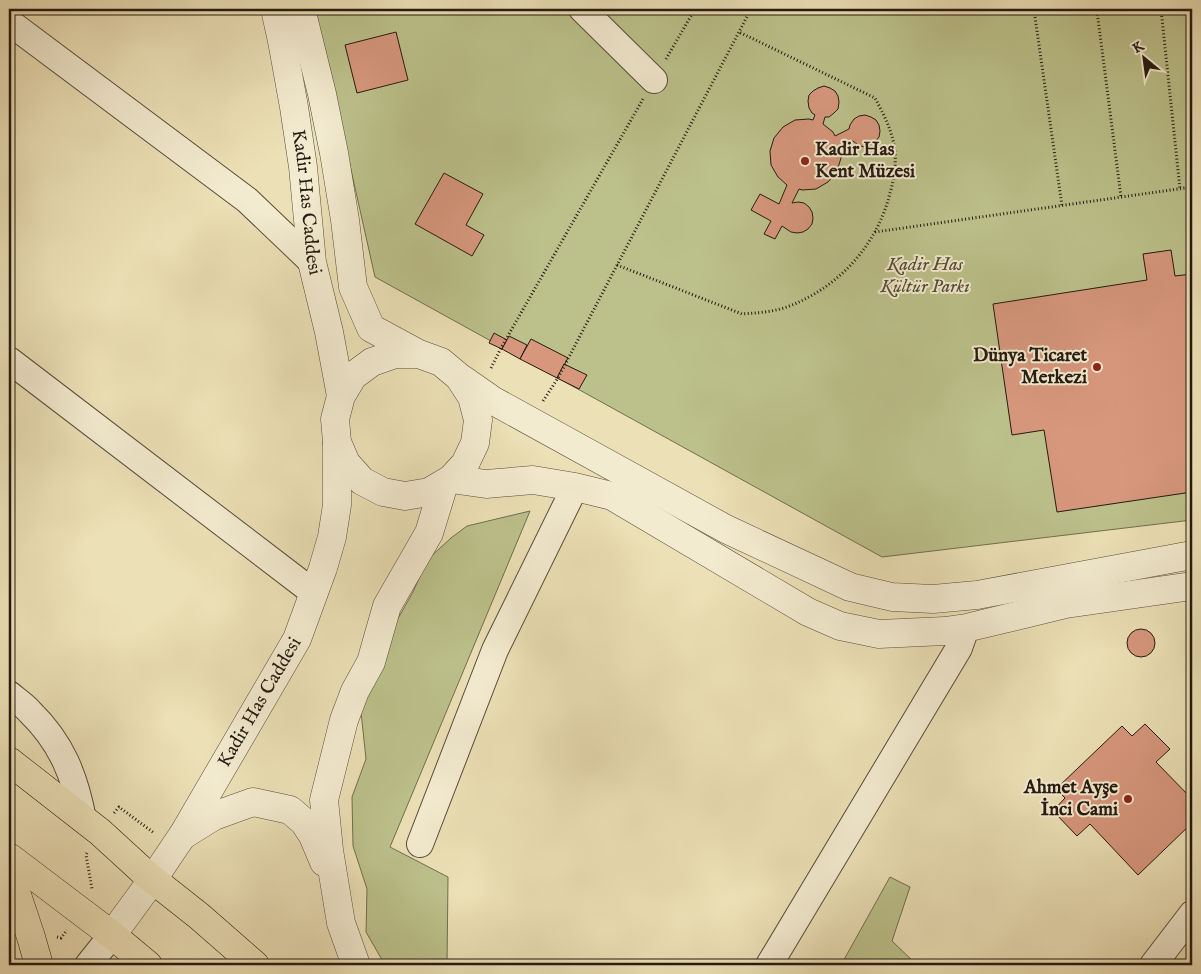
<svg xmlns="http://www.w3.org/2000/svg" width="1201" height="974" font-family="'IM FELL English',serif">
<rect width="100%" height="100%" fill="#ece0b6"/>
<filter id="stains"><feTurbulence type="fractalNoise" baseFrequency=".004" numOctaves="4"/><feColorMatrix values="0 0 0 0 .2 0 0 0 0 .09 0 0 0 0 .02 0 0 0 .5 -.17"/></filter>
<radialGradient id="worn" r=".72"><stop offset=".6" stop-color="#630" stop-opacity="0"/><stop offset="1" stop-color="#630" stop-opacity=".3"/></radialGradient>
<g fill="#bcc18b" stroke="#706e4e">
<path d="M315 9H1192V520L882 557 375 277Z"/>
<path d="M530 511 390 847 448 877 447 965H385L366 932 367 889 353 846 352 797 366 759 361 712 392 629 413 592 427 560 451 538 467 526Z"/>
<path d="M890 877 910 887 892 941 917 965H841Z"/>
</g>
<g fill="#d7977d" stroke="#251a11">
<path d="M396 32 408 80 357 93 345 45Z"/>
<path d="M824 86 830 88 835 91 838 96 839 102 838 109 834 113 829 117H825L823 124 833 132 835 136 849 129 850 125 854 119 859 116 865 115 871 117 876 120 879 125 880 131 879 137 875 142 870 145 864 147 858 145 853 141 840 147 841 158 837 171 828 182 816 189 802 190 799 189 792 203 798 202 804 203 809 207 812 212 813 218 812 224 808 229 803 232 797 233 791 232 782 226 775 239 764 234 771 221 751 210 760 194 779 204 787 185 778 177 771 165 770 151 774 138 783 127 795 120 809 119 813 120 815 115 812 113 809 108 808 101 809 95 813 91 818 88Z"/>
<path d="M444 173 483 194 466 225 484 235 472 256 415 224Z"/>
<path d="M1171 250 1175 276 1192 274V492L1057 512 1044 430 1012 435 993 304 1147 280 1143 254Z"/>
<path d="M494 333 507 340 502 349 489 343Z"/>
<path d="M509 336 527 345 520 359 502 349Z"/>
<path d="M531 339 568 358 557 378 520 359Z"/>
<path d="M564 364 587 375 579 389 557 378Z"/>
<circle cx="1141" cy="643" r="14"/>
<path d="M1145 724 1170 749 1156 762 1192 799V823L1138 875 1090 824 1077 836 1053 811 1065 798 1056 789 1122 726 1132 736Z"/>
</g>
<g fill="none" stroke-linecap="round" stroke-linejoin="round">
<g stroke="#574c3a" stroke-width="28">
<g id="minor">
<path d="M582 9 654 80"/>
<path d="M9 22 247 200 312 262"/>
<path d="M9 360 314 593"/>
<path d="M9 694C16 700 24 705 30 712 62 743 75 777 83 819"/>
<path d="M420 844 495 650 575 487"/>
<path d="M88 965 112 935"/>
<path d="M769 965 959 648 966 628"/>
<path d="M1153 965 1192 914"/>
</g>
</g>
<g stroke="#574c3a" stroke-width="29">
<g id="tertiary">
<path id="s1" d="M275 9 282 41 294 107 303 167 312 262 329 332 341 396"/>
<path d="M301 9 322 94 334 153 345 220 353 287 371 328 419 354 441 362 459 377 472 397 478 420 475 443 465 464 451 479 429 492 405 496 383 492 362 481 346 463 337 442 335 419 341 396 353 376 372 362 395 354H419"/>
<path d="M462 379 492 400 726 529 850 587 892 597 933 599 977 595 1192 555"/>
<path d="M451 479 486 484 533 480 575 487 612 496 808 612 840 626 879 634 945 631 966 628 1066 604 1192 586"/>
<path d="M185 834 214 816 253 802 290 810 304 822 313 836 324 862"/>
<path id="s2" d="M112 935 153 879 184 833 297 639 323 568 332 537 337 505V444"/>
<path d="M356 965 341 923 329 850 324 800 344 720 355 691 371 662 387 606 429 533 444 484"/>
</g>
</g>
<g stroke="#251a11" stroke-width="29">
<g id="primary">
<path d="M9 761 100 832 147 875 199 916 255 965"/>
<path d="M9 857 112 935 148 965"/>
<path d="M9 871 31 937 39 965"/>
</g>
</g>
<g stroke="#251a11" stroke-width="3" stroke-dasharray="1 2.5" stroke-linecap="butt">
<path d="M1161 9 1180 189"/>
<path d="M1097 11 1121 197"/>
<path d="M1035 17 1062 206"/>
<path d="M666 59 695 9"/>
<path d="M875 232 1192 187"/>
<path d="M617 265 742 314C757 313 772 312 787 307 838 288 877 246 890 193 894 179 896 166 895 152 893 132 884 115 875 98L739 32"/>
<path d="M491 368 501 348 643 99"/>
<path d="M543 401 558 378 751 9"/>
<path d="M114 813 119 807 154 833"/>
<path d="M87 853 86 855 92 889"/>
<path d="M57 937 61 938 67 930"/>
</g>
<use href="#minor" stroke="#f3ebd0" stroke-width="26"/>
<use href="#tertiary" stroke="#f3ebd0" stroke-width="28"/>
<use href="#primary" stroke="#ece0b6" stroke-width="28"/>
</g>
<g fill="#8f2418" stroke="#f3ebd0" stroke-width="2">
<circle cx="805" cy="161" r="5"/>
<circle cx="1097" cy="367" r="5"/>
<circle cx="1128" cy="799" r="5"/>
</g>
<g text-anchor="middle" dominant-baseline="central" stroke-width="4" stroke-linejoin="round" paint-order="stroke">
<g font-size="19" font-weight="bold" fill="#251a11" stroke="#f3ebd0" text-anchor="end">
<text x="815" y="150" text-anchor="start">Kadir Has<tspan x="815" dy="22">Kent Müzesi</tspan></text>
<text x="1087" y="356">Dünya Ticaret<tspan x="1087" dy="22">Merkezi</tspan></text>
<text x="1118" y="788">Ahmet Ayşe<tspan x="1118" dy="22">İnci Cami</tspan></text>
</g>
<g font-size="19" fill="#251a11" stroke="#f3ebd0">
<text stroke="none"><textPath href="#s1" startOffset="196">Kadir Has Caddesi</textPath></text>
<text stroke="none"><textPath href="#s2" startOffset="276">Kadir Has Caddesi</textPath></text>
</g>
<g font-size="19" font-style="italic" fill="#524c36" stroke="#f3ebd0">
<text x="925" y="265">Kadir Has<tspan x="925" dy="22">Kültür Parkı</tspan></text>
</g>
</g>
<rect width="1201" height="974" fill="none" stroke="#ece0b6" stroke-width="30"/>
<rect x="10" y="10" width="1181" height="954" fill="none" stroke="#251a11" stroke-width="2.5"/>
<rect x="15" y="15" width="1171" height="944" fill="none" stroke="#251a11"/>
<g transform="translate(1144 58) rotate(331)" stroke="#f3ebd0" stroke-width="4" paint-order="stroke">
<path d="M0-4L9 19L0 12L-9 19Z" fill="#251a11"/>
<text y="-8" font-size="14" font-weight="bold" text-anchor="middle" fill="#251a11">K</text>
</g>
<rect width="100%" height="100%" filter="url(#stains)"/>
<rect width="100%" height="100%" fill="url(#worn)"/>
</svg>
